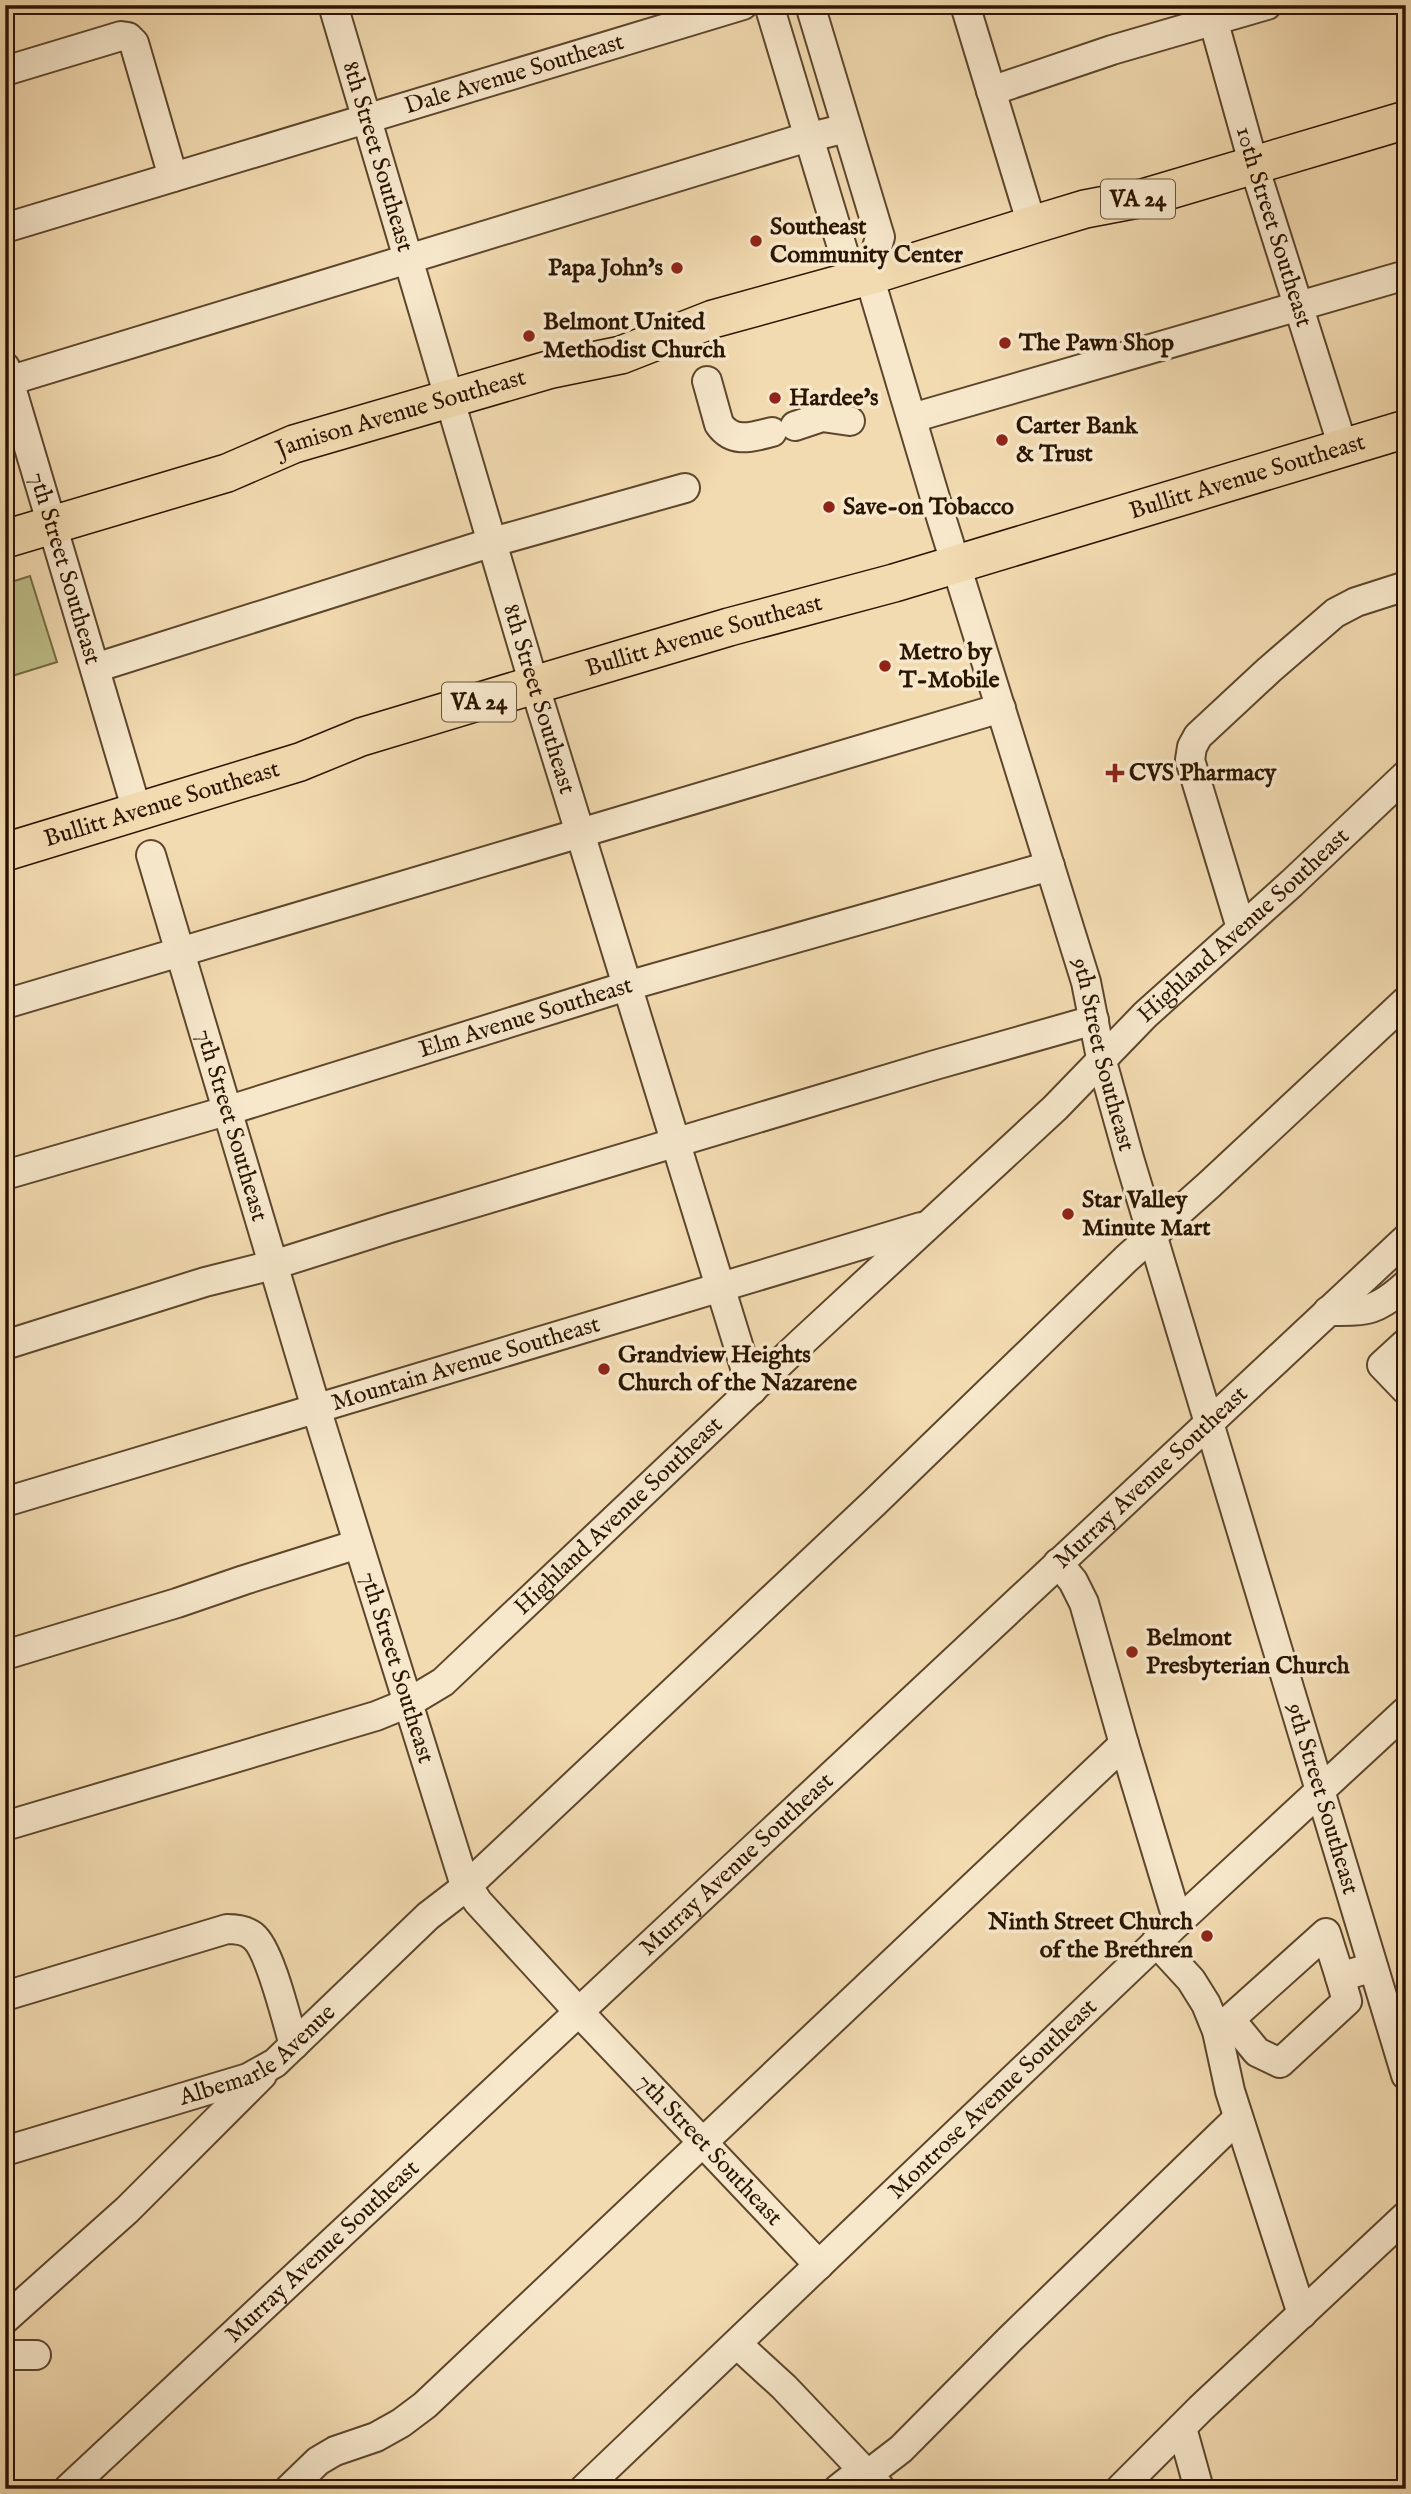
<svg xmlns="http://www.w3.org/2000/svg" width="1411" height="2494" font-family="'IM FELL English',serif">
<rect width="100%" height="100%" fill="#f3dbb1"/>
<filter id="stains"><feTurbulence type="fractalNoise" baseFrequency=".00286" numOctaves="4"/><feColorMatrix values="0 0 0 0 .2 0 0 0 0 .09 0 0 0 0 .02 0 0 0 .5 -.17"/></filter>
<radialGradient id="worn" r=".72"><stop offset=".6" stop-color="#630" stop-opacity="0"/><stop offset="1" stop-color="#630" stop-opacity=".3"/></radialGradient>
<path fill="#bebf89" stroke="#746a44" stroke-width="2" d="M30 576 57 662 12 676 5 655V584Z"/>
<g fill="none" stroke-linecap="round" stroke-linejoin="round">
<g stroke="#5d462c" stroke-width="32">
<g id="minor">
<path id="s1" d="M333 5 530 671 752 1390"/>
<path d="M769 5 845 257 869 276"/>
<path id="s2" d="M810 5 880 237 869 276 936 501 1086 982 1101 1058 1129 1158 1406 2075"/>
<path d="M965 5 1032 225"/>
<path id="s3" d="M1209 5 1254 166 1343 447"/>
<path d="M5 71 121 36 128 37 134 43 173 177"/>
<path d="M991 91 1112 50 1267 5"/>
<path id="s4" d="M5 228 743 5"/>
<path id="s5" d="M5 367 137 811"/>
<path d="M707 381 719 424C733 444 752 437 772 432"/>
<path d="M5 382 798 140 847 128"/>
<path d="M912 418 1406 275"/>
<path d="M795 426 822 417 850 421"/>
<path d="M95 668 493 542 685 488"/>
<path id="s6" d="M151 855 316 1408 463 1879 478 1902 578 2011 819 2265"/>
<path d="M1241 928 1190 760 1192 747 1198 736 1269 670 1335 613 1356 602 1406 586"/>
<path d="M5 1004 1001 708"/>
<path id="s7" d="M5 1175 226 1111 627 986 1050 866"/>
<path d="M1328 1311C1367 1311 1376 1312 1406 1285"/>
<path d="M1406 1343 1382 1365 1406 1390"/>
<path d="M5 1345 205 1282 273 1265 390 1228 935 1065 1094 1020"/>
<path id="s8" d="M5 1502 921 1227"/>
<path d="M1058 1563 1073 1581 1084 1603 1124 1744 1178 1922"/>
<path d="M5 1655 177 1603 244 1580 358 1544"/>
<path id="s9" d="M5 1826 376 1716 408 1703 443 1682 803 1341 1055 1108 1145 1015 1292 883 1406 775"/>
<path d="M1156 1942 1191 1980 1206 2004 1217 2031 1230 2091 1302 2314"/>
<path d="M5 1996 227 1929C236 1929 246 1930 253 1936 270 1949 287 2022 294 2045"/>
<path d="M1230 2019 1257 2052 1280 2063 1347 2001 1340 1977"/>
<path d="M1217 2031 1326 1933 1340 1977 1373 1967"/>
<path id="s10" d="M5 2151 248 2078 275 2063 428 1916 467 1886 874 1503 1126 1259 1210 1184 1406 1001"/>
<path d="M5 2319 127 2210 262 2075"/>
<path d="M737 2344 784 2387 881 2489"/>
<path d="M5 2355H36"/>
<path d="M1182 2428 1199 2489"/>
<path id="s11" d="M68 2489 1406 1239"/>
<path d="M289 2489 318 2461 335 2451 376 2437 401 2423 425 2405 1124 1744"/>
<path id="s12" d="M584 2489 1178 1922 1406 1711"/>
<path d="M838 2489 856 2475 875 2469 901 2449 1009 2340 1238 2118"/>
<path d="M1120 2489 1201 2408 1406 2216"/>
</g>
</g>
<g stroke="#2b1400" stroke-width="40">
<g id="major">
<path id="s13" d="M5 539 227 473 294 444 548 370 621 355 713 319 869 276 1032 225 1085 209 1143 198 1406 120"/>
<path id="s14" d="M5 852 300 762 361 737 534 685 729 627 894 583 1406 429"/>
</g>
</g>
<use href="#minor" stroke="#f7e8cc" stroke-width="28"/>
<use href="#major" stroke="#f3dbb1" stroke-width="37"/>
</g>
<g fill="#8f2418" stroke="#f7e8cc" stroke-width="2.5">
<circle cx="756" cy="241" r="7"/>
<circle cx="677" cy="268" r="7"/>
<circle cx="529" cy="336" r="7"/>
<circle cx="1005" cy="343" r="7"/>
<circle cx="775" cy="398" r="7"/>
<circle cx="1002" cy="440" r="7"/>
<circle cx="829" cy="507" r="7"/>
<circle cx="885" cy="666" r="7"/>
<path d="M1111.5 762.5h7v7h7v7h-7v7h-7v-7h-7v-7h7z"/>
<circle cx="1068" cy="1214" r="7"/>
<circle cx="604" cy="1369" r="7"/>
<circle cx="1132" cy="1652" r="7"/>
<circle cx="1207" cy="1936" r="7"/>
</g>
<g text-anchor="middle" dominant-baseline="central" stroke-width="7" stroke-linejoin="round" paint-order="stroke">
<g fill="#f7e8cc" stroke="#68543d" stroke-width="2">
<rect x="1101" y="179.5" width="74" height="39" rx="5"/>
<rect x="442" y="682.5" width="74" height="39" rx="5"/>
</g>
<g font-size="23" font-weight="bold" fill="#2b1400">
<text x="1138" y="199">VA 24</text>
<text x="479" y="702">VA 24</text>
</g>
<g font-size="24" fill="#2b1400" stroke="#f7e8cc">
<text stroke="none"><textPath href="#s4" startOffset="532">Dale Avenue Southeast</textPath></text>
<text stroke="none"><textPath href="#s1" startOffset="158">8th Street Southeast</textPath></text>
<text stroke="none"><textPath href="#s3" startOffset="231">10th Street Southeast</textPath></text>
<text stroke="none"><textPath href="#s13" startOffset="416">Jamison Avenue Southeast</textPath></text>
<text stroke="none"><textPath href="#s14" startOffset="1298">Bullitt Avenue Southeast</textPath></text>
<text stroke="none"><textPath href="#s5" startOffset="210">7th Street Southeast</textPath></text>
<text stroke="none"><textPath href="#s14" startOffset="732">Bullitt Avenue Southeast</textPath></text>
<text stroke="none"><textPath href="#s1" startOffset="724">8th Street Southeast</textPath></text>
<text stroke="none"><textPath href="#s14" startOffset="164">Bullitt Avenue Southeast</textPath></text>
<text stroke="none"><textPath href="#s9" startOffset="1564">Highland Avenue Southeast</textPath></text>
<text stroke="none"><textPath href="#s7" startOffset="544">Elm Avenue Southeast</textPath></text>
<text stroke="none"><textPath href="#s2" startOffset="1096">9th Street Southeast</textPath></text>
<text stroke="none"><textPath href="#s6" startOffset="282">7th Street Southeast</textPath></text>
<text stroke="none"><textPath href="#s8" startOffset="481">Mountain Avenue Southeast</textPath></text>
<text stroke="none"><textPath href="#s11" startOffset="1482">Murray Avenue Southeast</textPath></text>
<text stroke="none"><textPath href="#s9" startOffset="704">Highland Avenue Southeast</textPath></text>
<text stroke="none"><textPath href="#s6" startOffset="849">7th Street Southeast</textPath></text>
<text stroke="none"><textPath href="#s2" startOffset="1872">9th Street Southeast</textPath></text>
<text stroke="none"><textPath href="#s11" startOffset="915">Murray Avenue Southeast</textPath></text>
<text stroke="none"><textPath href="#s10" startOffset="273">Albemarle Avenue</textPath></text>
<text stroke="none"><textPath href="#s12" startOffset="565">Montrose Avenue Southeast</textPath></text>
<text stroke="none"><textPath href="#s6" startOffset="1437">7th Street Southeast</textPath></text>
<text stroke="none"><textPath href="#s11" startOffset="348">Murray Avenue Southeast</textPath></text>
</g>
<g font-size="24" font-weight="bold" fill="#2b1400" stroke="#f7e8cc" text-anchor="start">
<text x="770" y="227">Southeast<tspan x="770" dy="28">Community Center</tspan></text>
<text x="663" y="268" text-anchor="end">Papa John's</text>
<text x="543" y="322">Belmont United<tspan x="543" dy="28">Methodist Church</tspan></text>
<text x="1019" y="343">The Pawn Shop</text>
<text x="789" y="398">Hardee's</text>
<text x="1016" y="426">Carter Bank<tspan x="1016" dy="28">&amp; Trust</tspan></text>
<text x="843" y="507">Save-on Tobacco</text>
<text x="899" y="652">Metro by<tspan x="899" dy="28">T-Mobile</tspan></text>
<text x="1129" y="773">CVS Pharmacy</text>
<text x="1082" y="1200">Star Valley<tspan x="1082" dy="28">Minute Mart</tspan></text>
<text x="618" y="1355">Grandview Heights<tspan x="618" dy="28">Church of the Nazarene</tspan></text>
<text x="1146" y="1638">Belmont<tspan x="1146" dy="28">Presbyterian Church</tspan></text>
<text x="1193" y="1922" text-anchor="end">Ninth Street Church<tspan x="1193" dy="28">of the Brethren</tspan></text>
</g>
</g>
<rect width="1411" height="2494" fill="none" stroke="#f3dbb1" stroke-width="28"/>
<rect x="7" y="7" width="1397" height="2480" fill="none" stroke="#2b1400" stroke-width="3.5"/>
<rect x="14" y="14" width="1383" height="2466" fill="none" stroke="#2b1400" stroke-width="2"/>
<rect width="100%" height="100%" filter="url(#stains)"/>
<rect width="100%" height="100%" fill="url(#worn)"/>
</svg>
